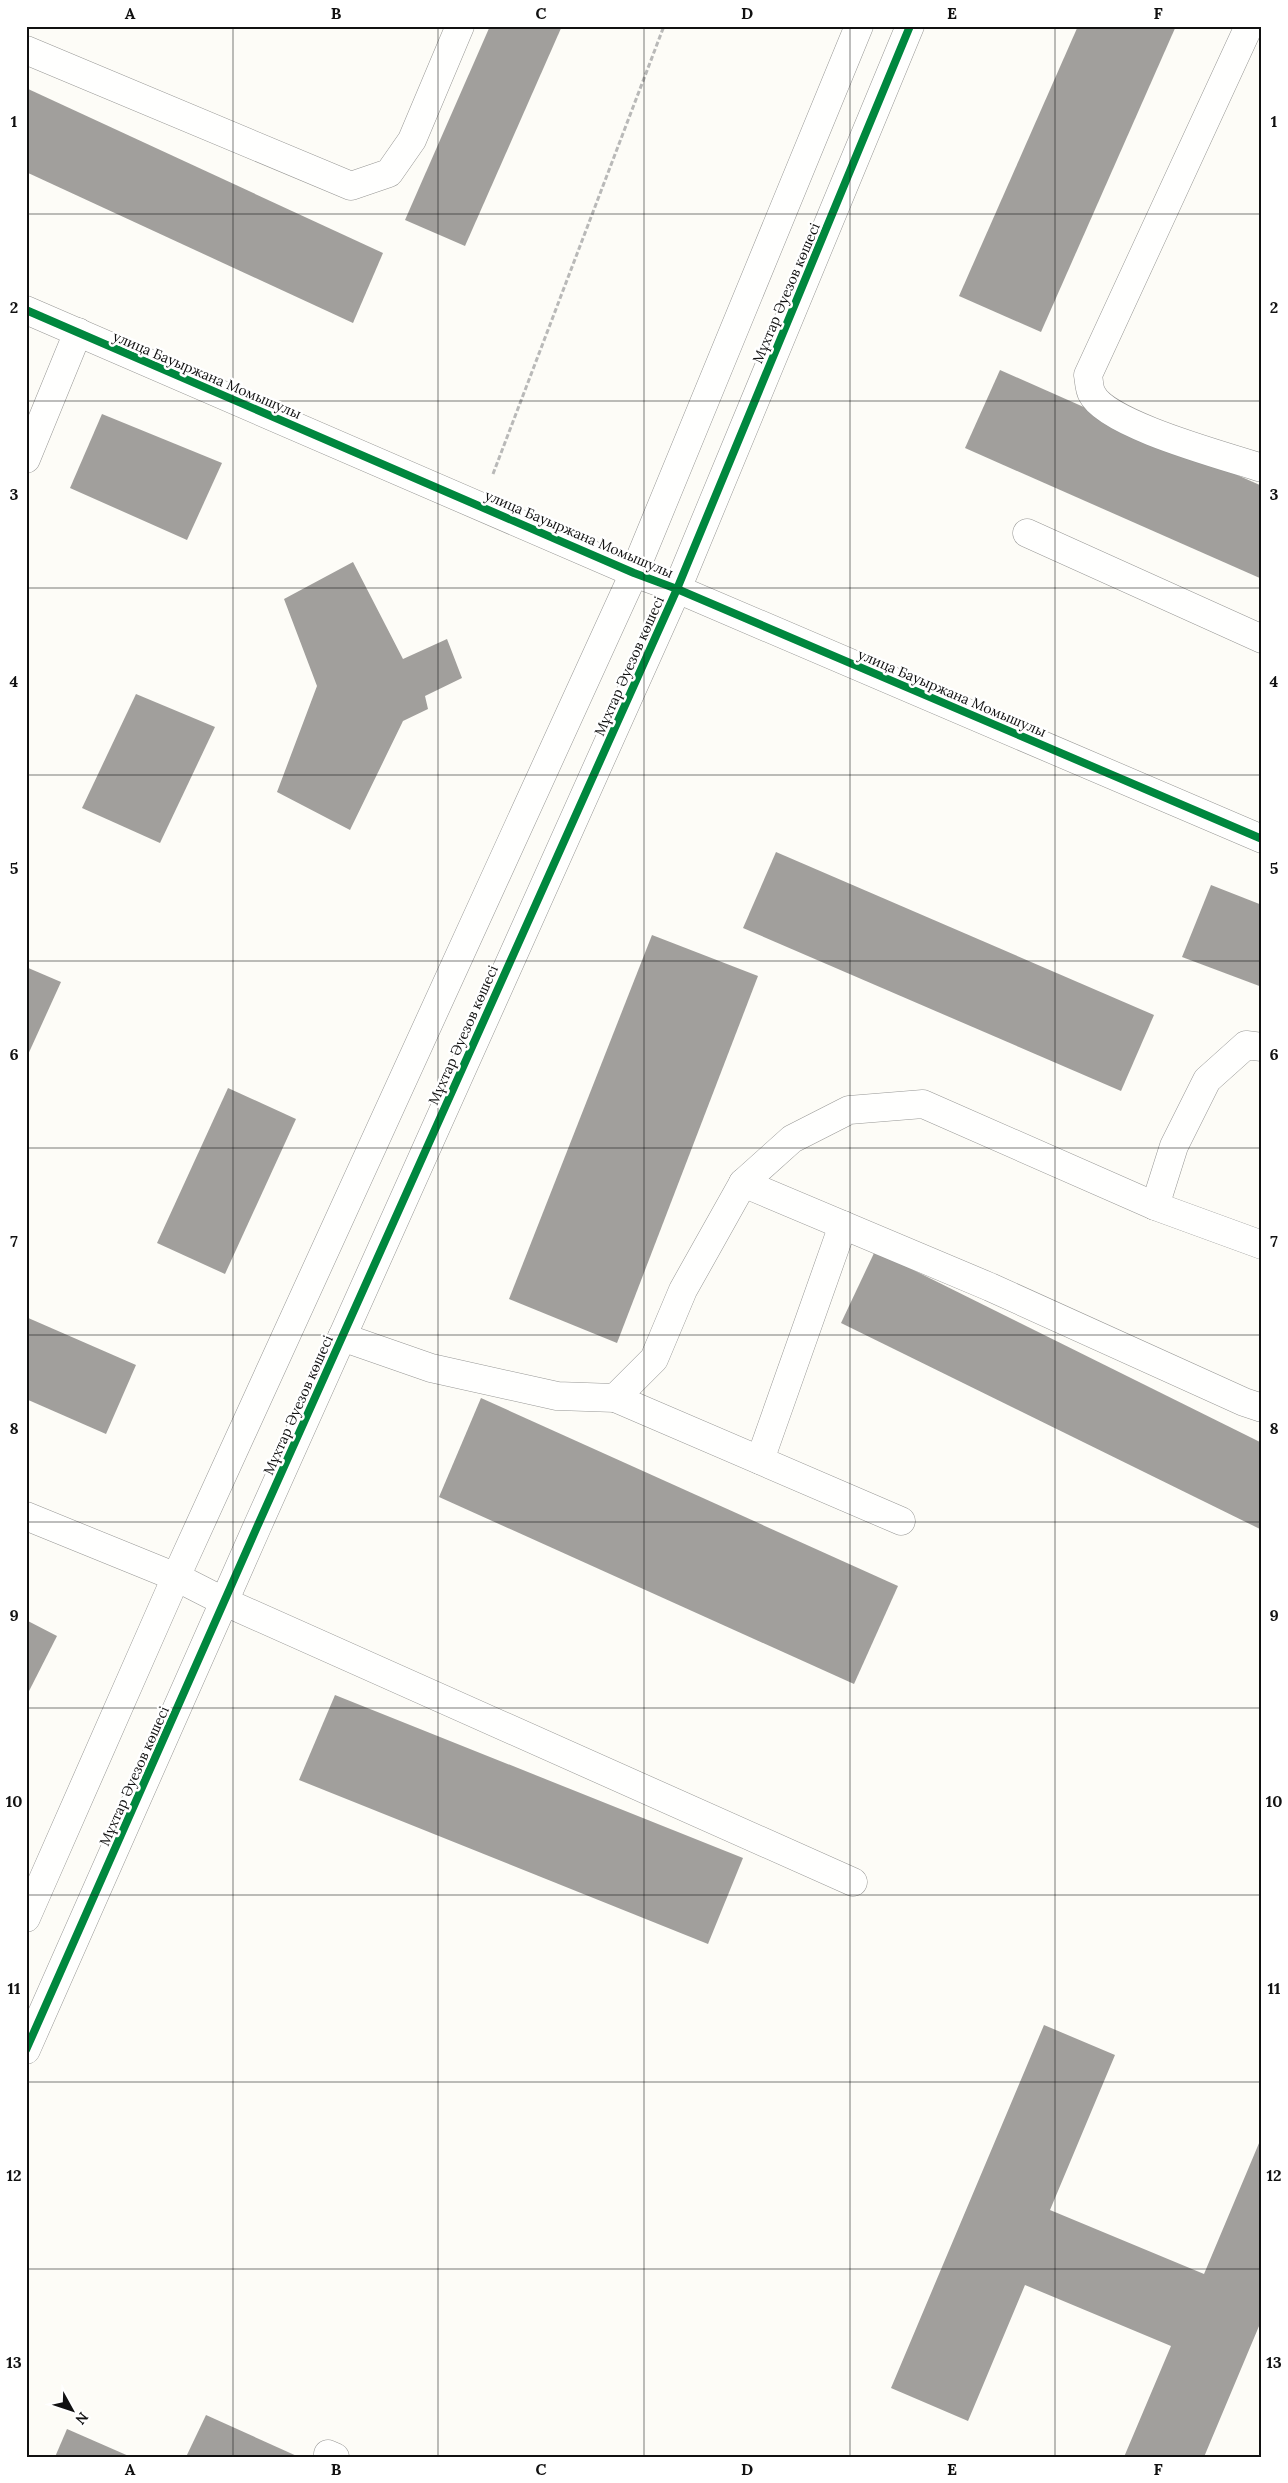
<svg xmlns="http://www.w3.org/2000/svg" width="1288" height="2483" font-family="Lora,serif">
<rect width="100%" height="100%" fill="#fdfcf7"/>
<g fill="#a19f9c">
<path d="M490 26H562L465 246 405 220Z"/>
<path d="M1078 26H1176L1041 332 959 296Z"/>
<path d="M26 88 383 253 353 323 26 172Z"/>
<path d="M1000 370 1262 486V579L965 448Z"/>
<path d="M102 414 222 463 187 540 70 488Z"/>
<path d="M353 562 403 659 447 639 462 678 425 696 428 709 403 721 350 830 277 792 317 686 284 599Z"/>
<path d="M136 694 215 727 160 843 82 808Z"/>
<path d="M776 852 1154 1015 1121 1091 743 928Z"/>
<path d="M1211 885 1262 905V987L1182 957Z"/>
<path d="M652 935 758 976 617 1343 509 1299Z"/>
<path d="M26 967 61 982 26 1059Z"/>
<path d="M228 1088 296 1119 225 1274 157 1243Z"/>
<path d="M875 1251 1262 1443V1530L841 1323Z"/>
<path d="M26 1317 136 1365 106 1434 26 1399Z"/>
<path d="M481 1398 898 1586 854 1684 439 1497Z"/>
<path d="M26 1620 57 1636 26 1697Z"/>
<path d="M335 1695 743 1858 708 1944 299 1780Z"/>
<path d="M1044 2025 1115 2055 1050 2210 1204 2274 1262 2136V2319L1204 2457H1124L1171 2346 1025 2285 968 2421 891 2388Z"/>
<path d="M206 2415 299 2457H186Z"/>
<path d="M67 2429 131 2457H55Z"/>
</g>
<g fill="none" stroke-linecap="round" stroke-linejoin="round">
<g stroke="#979795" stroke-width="29">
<g id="minor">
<path d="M1249 26 1088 375C1089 380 1089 389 1092 394 1107 425 1226 456 1262 468"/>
<path d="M26 50 351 186 389 173 412 140 460 26"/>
<path d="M26 310 634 573 677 589 1262 839"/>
<path d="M26 459 78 332"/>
<path d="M1027 533 1262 639"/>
<path d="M743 1183 990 1287 1244 1402 1262 1408"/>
<path d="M1155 1206 1174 1146 1207 1080 1246 1045 1262 1047"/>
<path d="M342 1337 431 1368 557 1396 615 1398 654 1359 683 1290 743 1183 792 1139 849 1110 923 1104 1155 1206 1262 1245"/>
<path d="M615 1398 901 1521"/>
<path d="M760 1460 843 1225"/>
<path d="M26 1516 176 1577 225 1602 853 1882"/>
<path d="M26 1918 176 1577 634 573 859 26"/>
<path d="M26 2050 257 1527 677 589 910 26"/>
<path d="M328 2454 335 2457"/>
</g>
</g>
<path stroke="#b9b9b8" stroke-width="3" stroke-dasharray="5 2.5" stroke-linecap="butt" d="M493 474 664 26"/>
<use href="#minor" stroke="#fffffe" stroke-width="28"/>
<g stroke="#fff" stroke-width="11">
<g id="cycleway">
<path d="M26 310 634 573 677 589 1262 839"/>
<path d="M26 2050 257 1527 677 589 910 26"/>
</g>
</g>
<use href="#cycleway" stroke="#00873e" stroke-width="8"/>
</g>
<path fill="none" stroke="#111" stroke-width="1" stroke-opacity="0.55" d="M233 26V2457M438 26V2457M644 26V2457M850 26V2457M1055 26V2457M26 214H1262M26 401H1262M26 588H1262M26 775H1262M26 961H1262M26 1148H1262M26 1335H1262M26 1522H1262M26 1708H1262M26 1895H1262M26 2082H1262M26 2269H1262"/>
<g text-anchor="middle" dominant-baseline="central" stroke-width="5" stroke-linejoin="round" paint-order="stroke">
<g font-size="14" fill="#111" stroke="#fff">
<text transform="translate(786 293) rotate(-67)">Мұхтар Әуезов көшесі</text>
<text transform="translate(207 375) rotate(23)">улица Бауыржана Момышулы</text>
<text transform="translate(579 534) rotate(23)">улица Бауыржана Момышулы</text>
<text transform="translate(629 666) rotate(-66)">Мұхтар Әуезов көшесі</text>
<text transform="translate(952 693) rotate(23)">улица Бауыржана Момышулы</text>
<text transform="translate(463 1035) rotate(-66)">Мұхтар Әуезов көшесі</text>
<text transform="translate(298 1405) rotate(-66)">Мұхтар Әуезов көшесі</text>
<text transform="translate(134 1776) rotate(-66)">Мұхтар Әуезов көшесі</text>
</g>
</g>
<rect width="1288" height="2483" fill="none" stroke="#ffffff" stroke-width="55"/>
<g transform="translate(72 2410) rotate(130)" stroke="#ffffff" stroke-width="4" paint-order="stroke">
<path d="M0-4L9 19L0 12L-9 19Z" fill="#111111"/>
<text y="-8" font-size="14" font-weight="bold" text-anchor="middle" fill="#111111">N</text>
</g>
<rect x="28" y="28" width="1232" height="2428" fill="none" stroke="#111" stroke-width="2"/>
<g font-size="16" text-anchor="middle" font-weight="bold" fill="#111">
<text x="130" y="19">A</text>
<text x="336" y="19">B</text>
<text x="541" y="19">C</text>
<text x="747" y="19">D</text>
<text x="952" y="19">E</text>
<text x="1158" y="19">F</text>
<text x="14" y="127">1</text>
<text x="1274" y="127">1</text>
<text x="14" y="313">2</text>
<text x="1274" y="313">2</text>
<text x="14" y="500">3</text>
<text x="1274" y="500">3</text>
<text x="14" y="687">4</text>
<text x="1274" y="687">4</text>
<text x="14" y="874">5</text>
<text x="1274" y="874">5</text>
<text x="14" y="1060">6</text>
<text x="1274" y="1060">6</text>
<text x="14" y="1247">7</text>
<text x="1274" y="1247">7</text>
<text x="14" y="1434">8</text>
<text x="1274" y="1434">8</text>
<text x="14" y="1621">9</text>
<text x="1274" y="1621">9</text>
<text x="14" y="1807">10</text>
<text x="1274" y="1807">10</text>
<text x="14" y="1994">11</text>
<text x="1274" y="1994">11</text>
<text x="14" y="2181">12</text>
<text x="1274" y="2181">12</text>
<text x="14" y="2368">13</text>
<text x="1274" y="2368">13</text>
<text x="130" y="2475">A</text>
<text x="336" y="2475">B</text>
<text x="541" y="2475">C</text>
<text x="747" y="2475">D</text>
<text x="952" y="2475">E</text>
<text x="1158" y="2475">F</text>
</g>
</svg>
